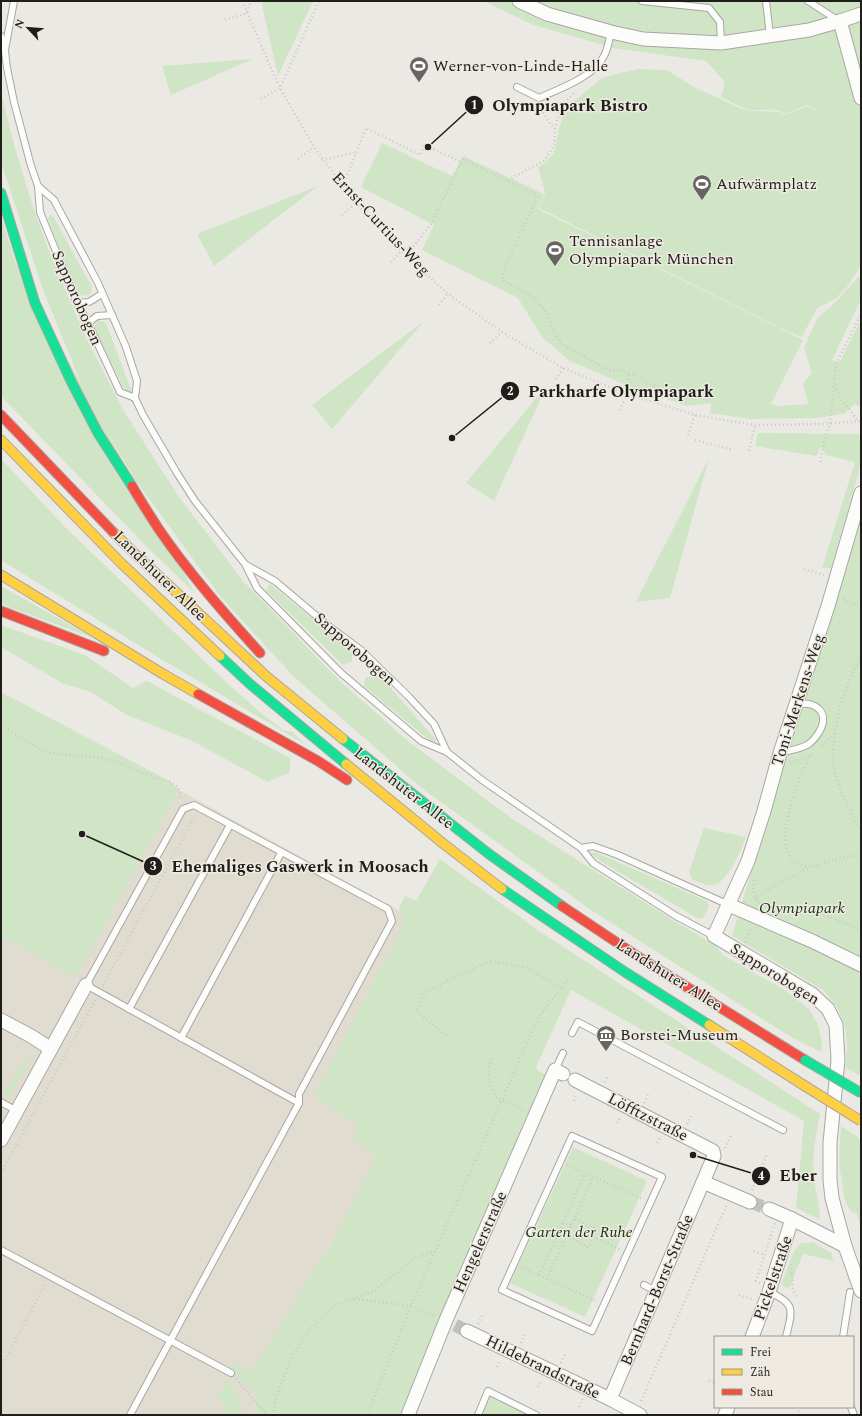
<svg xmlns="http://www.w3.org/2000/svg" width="862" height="1416" font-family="Spectral,serif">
<rect width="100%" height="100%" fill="#ebe9e4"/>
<path fill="#e0dcd0" d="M179 790 409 916 384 1144 262 1374 253 1415H1V936L76 976Z"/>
<g fill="#d0e5c6">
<path d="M263 1H313L278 76 262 5Z"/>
<path d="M484 1H861V265L847 287 835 299 817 308 802 337 780 328 539 208 545 193 538 167 545 163 553 154 555 150 559 128 563 116 573 102 602 78 620 73 639 69 667 70 694 87 742 109 753 111 779 112 784 115 808 106 836 121 808 105 784 114C775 107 761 111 750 110 741 108 730 101 721 97L725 82 706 61 613 48 531 24Z"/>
<path d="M253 59 171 95 162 66Z"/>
<path d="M1 93 15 148 33 207 50 254 86 338 125 413 179 497 243 581 341 682 409 742 514 820 673 920 714 944 723 955 786 991 809 1009 818 1025 822 1041 821 1052 791 1037 594 912 424 790 294 677 220 596 134 478 88 400 43 290 1 162Z"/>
<path d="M382 143 452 176 463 156 544 194 538 209 803 340 772 402H769L777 406 808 404 803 383 812 373 804 348 817 318 831 307 861 274V299L832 360 840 362 861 320V407L855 404 843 414 816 418 750 419 710 413 711 403 687 406 626 385 570 361 543 338 518 298 422 250 434 225 361 187Z"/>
<path d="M318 186 214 266 197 234Z"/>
<path d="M50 215 53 216 92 287 91 294 83 296 78 295 48 219Z"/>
<path d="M1 216 16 264 194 592 152 552 1 396Z"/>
<path d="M98 320 106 323 132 392H126L94 328Z"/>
<path d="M424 321 332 429 312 405Z"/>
<path d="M547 385 494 501 466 483Z"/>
<path d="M758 433 861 434V464L831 568H822L855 462 826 455 821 446 816 456 755 446Z"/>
<path d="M709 458 670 598 636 602Z"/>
<path d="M1 459 66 528 227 683 261 713 283 730 292 732 308 746 161 659 1 560Z"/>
<path d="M861 513V1076L846 1068 847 1045 845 1026 837 1007 823 990 732 936 780 774Z"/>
<path d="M270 584 352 651V661L343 665 266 590Z"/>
<path d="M1 586 93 638 1 604Z"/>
<path d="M1 625 85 655 133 688 147 681 290 758V772L268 782 192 741 125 714 91 692 62 683 1 647Z"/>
<path d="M374 675 380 676 436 740 434 744 364 686 365 678Z"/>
<path d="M1 692 141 766 171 782 179 790 76 977 1 936Z"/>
<path d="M704 828 746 837C740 851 727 889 707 885 702 884 697 881 692 879L689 872Z"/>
<path d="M589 852 597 853 707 901 709 905 704 917 699 919 600 861Z"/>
<path d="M440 859 539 931 820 1114C816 1136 812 1154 814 1176 815 1191 820 1204 820 1220L796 1208 804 1121 571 990 536 1067 538 1071 545 1074 440 1316 400 1415H253L258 1393 256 1394 231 1370 234 1363 251 1371 273 1338 323 1256H325L376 1156 354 1140 358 1126 316 1097 314 1095 403 927V917L399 908 405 896 416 901Z"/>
<path d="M24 1058 29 1060 8 1099 3 1096Z"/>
<path d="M841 1126 861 1139V1228L857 1214 851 1212 844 1198 839 1162Z"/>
<path d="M573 1147 647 1181 585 1317 510 1283Z"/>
<path d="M813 1242 831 1253 834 1261 803 1254 789 1289 781 1285 794 1251 801 1243Z"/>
<path d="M227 1380 233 1386 242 1408 239 1415H224L226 1411 218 1395Z"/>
<path d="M488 1391 532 1415H478Z"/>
</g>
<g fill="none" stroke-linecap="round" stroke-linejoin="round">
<g stroke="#c2c0bc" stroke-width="13" stroke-dasharray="13 6" stroke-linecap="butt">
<path d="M750 1202 769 1209"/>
<path d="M455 1325 467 1331"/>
</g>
<g stroke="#a8a7a3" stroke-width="8">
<g id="lane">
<path d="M642 1 709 8 720 22 721 43"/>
<path d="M766 1 770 36"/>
<path d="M808 1 839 21"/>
<path d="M1 36 5 51 7 68 14 102 31 166 38 186 40 212 77 303 88 323 120 392 135 398"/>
<path d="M5 50 14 1"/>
<path d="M517 87 539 98C559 89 594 77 604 56 608 49 609 40 611 32"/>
<path d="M38 186 54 200 98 283 126 347 137 381 135 398 143 415 177 473 195 501 245 564 257 588 341 673 421 741 447 752 482 780 581 848 593 863 676 916 714 936"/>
<path d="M77 303 89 302 102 294"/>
<path d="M88 323 97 316 112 315"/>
<path d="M246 565 275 581 326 624 362 651 409 697 434 724 447 752"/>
<path d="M780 753C790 750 803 749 810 743 816 738 822 729 823 722 825 707 808 700 797 706"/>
<path d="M194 805 388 909 392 921 299 1094V1103L86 985 183 809Z"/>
<path d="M581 848 593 846 618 855 729 905"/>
<path d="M129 1009 230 825"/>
<path d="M572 1033 578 1022 783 1130"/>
<path d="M181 1038 281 853"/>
<path d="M555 1070 563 1053"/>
<path d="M1 1102 17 1111"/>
<path d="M572 1136 662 1177 592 1331 502 1290Z"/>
<path d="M1 1250 231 1373"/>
<path d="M644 1285 656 1291"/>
<path d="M769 1292C797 1304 792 1311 786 1337"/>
<path d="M843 1337 850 1292"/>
<path d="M851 1407 854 1415"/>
<path d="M130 1415 299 1103"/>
<path d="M478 1415 488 1391 536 1415"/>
</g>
</g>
<g stroke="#a8a7a3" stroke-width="15">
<g id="street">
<path d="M519 1 547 14 611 32 643 39 721 43 809 30 840 21 861 14"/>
<path d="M840 21 861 98"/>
<path d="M861 493 828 606 780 753 764 811 748 861 714 936 812 994 828 1009 836 1025 838 1060 830 1143V1180L832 1198 845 1246 861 1291"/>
<path d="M729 905 812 941 861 965"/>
<path d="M1 1020 31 1036 51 1049"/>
<path d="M575 1080 713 1151 714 1156 703 1182 610 1399"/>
<path d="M1 1140 86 985"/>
<path d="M703 1182 750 1202"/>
<path d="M769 1209 792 1219 845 1246"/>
<path d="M467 1331 610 1399 640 1415"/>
<path d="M752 1337 769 1292 792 1219"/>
<path d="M408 1415 446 1320 555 1070 563 1074"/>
<path d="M725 1415 728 1407"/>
</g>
</g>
<g stroke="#a8a7a3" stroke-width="11">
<g id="fast">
<path d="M1 193 35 303 71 381 98 433 132 486"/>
<path d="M220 656 250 684 346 764"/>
<path d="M343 739 489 854 562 906"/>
<path d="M502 889 625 972 709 1025"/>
</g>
</g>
<g stroke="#a8a7a3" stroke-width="11">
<g id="slow">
<path d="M1 440 121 563 220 656"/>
<path d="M113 532 132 551 266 676 343 739"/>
<path d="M1 575 163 674 198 694"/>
<path d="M346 764 445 845 502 889"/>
<path d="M709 1025 805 1086"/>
</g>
</g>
<g stroke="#a8a7a3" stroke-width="11">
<g id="jam">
<path d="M1 415 113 532"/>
<path d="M132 486C140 500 149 514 158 528 188 572 224 613 260 653"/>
<path d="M1 611 104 651"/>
<path d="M198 694 318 761 347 780"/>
<path d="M562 906 640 958 805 1060"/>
</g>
</g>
<g stroke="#cac9c7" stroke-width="2.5" stroke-dasharray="1 3" stroke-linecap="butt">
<path d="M243 1 247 13 280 88 314 147 343 186 356 203 401 251 448 294 502 332 563 368 627 394 695 415 755 425 822 424 861 421"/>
<path d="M225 20 247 13 251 1"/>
<path d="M261 99 280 88 319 1"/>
<path d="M540 105 541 109 547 106"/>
<path d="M541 109 550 124 555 129"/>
<path d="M298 159 314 147"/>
<path d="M322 160 357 152"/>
<path d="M508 180 544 161 555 144V129L559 113 565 102 574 93"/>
<path d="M343 186 366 128 420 155 424 145 461 162"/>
<path d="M342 215 356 203"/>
<path d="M406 256 431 224 463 159 535 194 536 200 504 269 502 280 535 298 548 315 554 332 560 343 608 370C635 369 644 382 666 392 678 397 693 397 706 399"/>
<path d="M391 262 401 251"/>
<path d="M439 305 448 294"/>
<path d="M490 343 502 332"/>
<path d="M556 379 563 368"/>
<path d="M835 385 839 396 858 421"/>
<path d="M620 410 627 394 629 372"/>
<path d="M688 435 695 415"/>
<path d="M695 440 734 450"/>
<path d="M749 451 755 425"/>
<path d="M820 462 825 438 830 424 836 365 861 314"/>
<path d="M804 569 824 575"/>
<path d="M843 599 861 607"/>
<path d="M861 658 852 674 840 706 835 733 832 762 842 794 855 821 861 829"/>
<path d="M1 726 6 728 45 752 76 756 98 757 119 763 155 778 171 782 178 787 181 800"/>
<path d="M822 745 835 733"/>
<path d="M810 756C799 778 764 858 804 866 814 869 827 861 837 859 844 856 853 856 861 856"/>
<path d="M790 763 810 756 814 753"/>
<path d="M754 880C752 890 753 897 761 904"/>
<path d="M755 899 764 892 810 867"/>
<path d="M761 904C766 902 773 904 779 904 808 908 834 918 861 930"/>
<path d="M745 942 751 928"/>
<path d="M103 985 195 816"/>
<path d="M446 1035 416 1011 425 992 490 961 525 967 561 988"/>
<path d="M492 1059 488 1070 490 1083 496 1097 525 1111"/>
<path d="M605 1082 609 1075"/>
<path d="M574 1101 577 1094"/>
<path d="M644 1103 648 1095"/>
<path d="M617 1123 621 1116"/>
<path d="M687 1124 691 1116"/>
<path d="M657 1143 661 1136"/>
<path d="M725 1148 731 1136"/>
<path d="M567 1165 643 1199"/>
<path d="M1 1173 95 1000"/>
<path d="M752 1190 767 1154"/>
<path d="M562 1223 571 1226"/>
<path d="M566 1236 589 1247 597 1229 574 1219"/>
<path d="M593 1237 620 1249"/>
<path d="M754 1251 765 1255"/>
<path d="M791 1264 793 1289 797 1299"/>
<path d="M521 1267 596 1301"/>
<path d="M539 1275 585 1173"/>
<path d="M547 1279 593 1177"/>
<path d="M760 1283 756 1281 775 1223"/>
<path d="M739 1295 754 1300"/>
<path d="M355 1299 411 1306 436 1316"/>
<path d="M478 1324 483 1314"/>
<path d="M521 1343 525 1334"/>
<path d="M561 1363 565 1354"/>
<path d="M1 1367 46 1283"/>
<path d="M497 1367 500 1360"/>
<path d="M236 1379 267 1415"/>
<path d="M709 1381 715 1383"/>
<path d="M538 1387 542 1380"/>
<path d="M641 1401 727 1204"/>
<path d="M579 1407 583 1398"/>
<path d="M797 1407 800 1415"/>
<path d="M272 1415 278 1392 291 1359 309 1330 334 1306 374 1291 413 1259 435 1251"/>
<path d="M367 1415 411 1306 538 1018 566 982 569 973"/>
</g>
<use href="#lane" stroke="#fcfcfb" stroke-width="6"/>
<use href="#street" stroke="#fcfcfb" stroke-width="13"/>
<use href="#fast" stroke="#16e098" stroke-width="9"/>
<use href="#slow" stroke="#ffcf43" stroke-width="9"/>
<use href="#jam" stroke="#f24e42" stroke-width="9"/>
<g stroke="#a8a7a3" stroke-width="11" stroke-linecap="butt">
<path id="fast-bridge" d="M805 1060 861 1093"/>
</g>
<g stroke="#a8a7a3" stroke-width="11" stroke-linecap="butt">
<path id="slow-bridge" d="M805 1086 861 1121"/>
</g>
<use href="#fast-bridge" stroke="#16e098" stroke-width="9"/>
<use href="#slow-bridge" stroke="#ffcf43" stroke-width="9"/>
</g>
<defs>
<g id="stadium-pin" transform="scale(1)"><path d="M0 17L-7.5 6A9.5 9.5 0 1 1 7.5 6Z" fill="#676561" stroke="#eeeae1"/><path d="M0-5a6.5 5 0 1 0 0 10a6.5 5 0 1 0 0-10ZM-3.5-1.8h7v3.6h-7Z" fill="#fff"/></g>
<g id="museum-pin" transform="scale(1)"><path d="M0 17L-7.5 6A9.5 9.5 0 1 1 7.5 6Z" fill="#676561" stroke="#eeeae1"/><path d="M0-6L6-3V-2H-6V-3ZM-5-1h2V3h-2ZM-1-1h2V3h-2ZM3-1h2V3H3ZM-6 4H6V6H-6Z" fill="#fff"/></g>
</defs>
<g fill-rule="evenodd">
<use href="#stadium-pin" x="419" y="66"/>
<use href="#stadium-pin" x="702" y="184"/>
<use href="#stadium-pin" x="555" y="250"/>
<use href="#museum-pin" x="606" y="1035"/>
</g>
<g text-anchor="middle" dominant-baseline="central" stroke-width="3" stroke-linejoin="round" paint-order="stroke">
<g font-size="16" fill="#201e1b" stroke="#eeeae1" text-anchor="start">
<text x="433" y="66">Werner-von-Linde-Halle</text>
<text x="716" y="184">Aufwärmplatz</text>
<text x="569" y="241">Tennisanlage<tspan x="569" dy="18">Olympiapark München</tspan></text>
<text x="620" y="1035">Borstei-Museum</text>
</g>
<g font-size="16" fill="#201e1b" stroke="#eeeae1">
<text transform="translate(381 224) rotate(47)">Ernst-Curtius-Weg</text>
<text transform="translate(77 298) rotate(66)">Sapporobogen</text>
<text transform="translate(160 576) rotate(44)">Landshuter Allee</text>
<text transform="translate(355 649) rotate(41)">Sapporobogen</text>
<text transform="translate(798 700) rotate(-72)">Toni-Merkens-Weg</text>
<text transform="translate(404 788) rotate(38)">Landshuter Allee</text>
<text transform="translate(775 974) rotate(32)">Sapporobogen</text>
<text transform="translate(669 975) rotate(32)">Landshuter Allee</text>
<text transform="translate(648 1117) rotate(27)">Löfftzstraße</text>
<text transform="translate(480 1242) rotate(-66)">Hengelerstraße</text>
<text transform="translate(773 1278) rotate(-71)">Pickelstraße</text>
<text transform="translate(657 1290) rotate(-67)">Bernhard-Borst-Straße</text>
<text transform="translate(543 1367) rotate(26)">Hildebrandstraße</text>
</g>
<g font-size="16" font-style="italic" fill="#17320c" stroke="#eeeae1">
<text x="802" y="908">Olympiapark</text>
<text x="579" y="1232">Garten der Ruhe</text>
</g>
</g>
<path fill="none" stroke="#201e1b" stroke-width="1.5" d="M428 147L474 105M452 438L510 391M82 834L153 866M693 1155L761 1176"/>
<g fill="#201e1b" stroke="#eeeae1" stroke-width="1.5">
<circle cx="428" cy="147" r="4"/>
<circle cx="452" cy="438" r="4"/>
<circle cx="82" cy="834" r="4"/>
<circle cx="693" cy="1155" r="4"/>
<circle cx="474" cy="105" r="10"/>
<circle cx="510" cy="391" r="10"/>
<circle cx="153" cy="866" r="10"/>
<circle cx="761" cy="1176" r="10"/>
</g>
<g font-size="12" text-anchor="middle" font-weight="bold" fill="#fff">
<text x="474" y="109">1</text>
<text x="510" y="395">2</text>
<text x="153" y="870">3</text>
<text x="761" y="1180">4</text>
</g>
<g font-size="17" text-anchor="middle" font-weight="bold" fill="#201e1b" stroke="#eeeae1" stroke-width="3" stroke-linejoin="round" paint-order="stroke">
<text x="570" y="111">Olympiapark Bistro</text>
<text x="621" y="397">Parkharfe Olympiapark</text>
<text x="300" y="872">Ehemaliges Gaswerk in Moosach</text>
<text x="798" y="1181">Eber</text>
</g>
<rect width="862" height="1416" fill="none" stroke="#201e1b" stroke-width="4"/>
<rect x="714" y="1336" width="140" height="72" fill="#eeeae1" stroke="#9c9892"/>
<rect x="722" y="1349" width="20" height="6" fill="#16e098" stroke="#9c9892"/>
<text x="750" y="1356" font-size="12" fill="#201e1b">Frei</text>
<rect x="722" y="1369" width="20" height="6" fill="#ffcf43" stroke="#9c9892"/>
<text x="750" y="1376" font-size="12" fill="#201e1b">Zäh</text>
<rect x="722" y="1389" width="20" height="6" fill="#f24e42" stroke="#9c9892"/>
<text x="750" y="1396" font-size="12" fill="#201e1b">Stau</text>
<g transform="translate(28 28) rotate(296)" stroke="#eeeae1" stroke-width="3" paint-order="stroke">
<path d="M0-3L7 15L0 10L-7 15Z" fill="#201e1b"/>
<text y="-6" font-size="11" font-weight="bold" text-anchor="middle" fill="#201e1b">N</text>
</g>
</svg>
